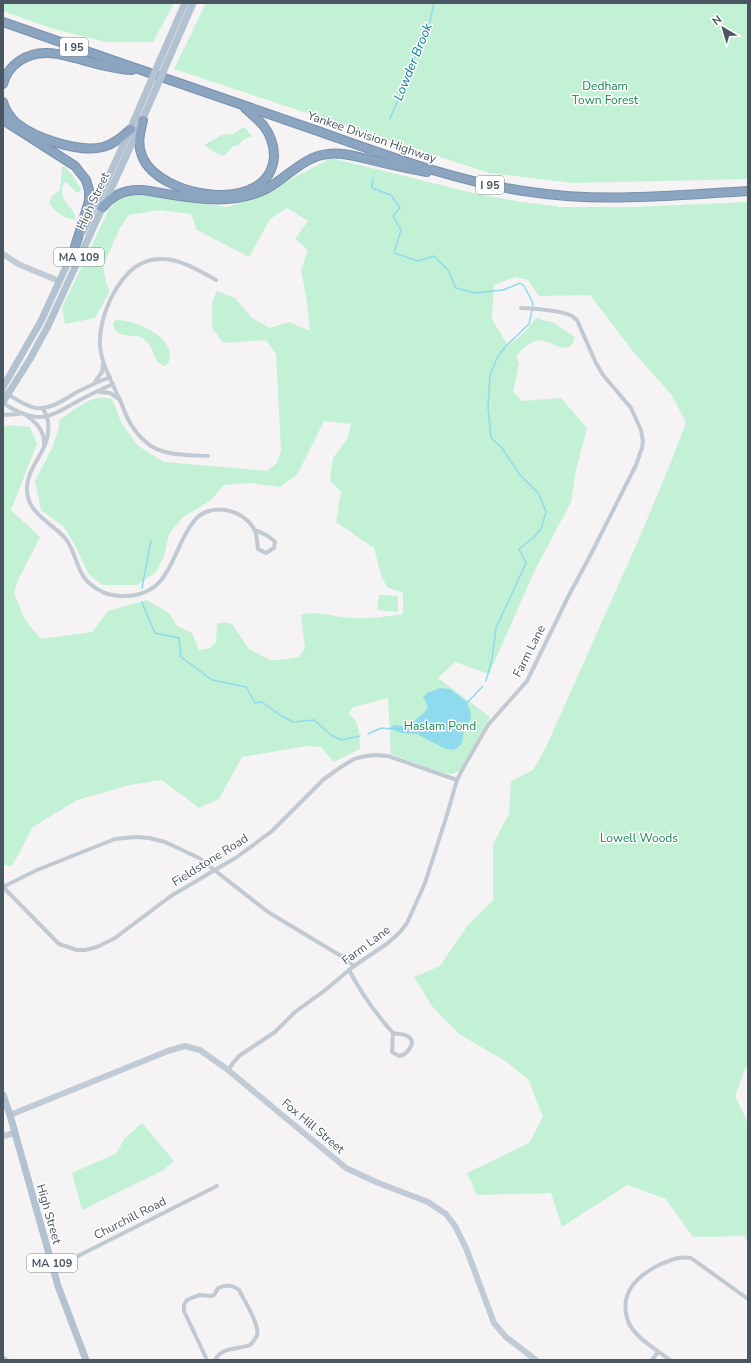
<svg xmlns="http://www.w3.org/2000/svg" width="751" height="1363" font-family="'Nunito Sans',sans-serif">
<rect width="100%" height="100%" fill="#f5f3f3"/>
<g fill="#c3f1d5">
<path d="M3 3H174L153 42H106L54 29 3 11Z"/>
<path d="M206 3H748V179L572 183 489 173 174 69Z"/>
<path d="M244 127 252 136 243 140 238 145 232 147 224 156 214 152 204 145 222 135 233 134Z"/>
<path d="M331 158 477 194 522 202 561 207H633L748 202V1067L745 1069 735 1096 748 1123V1245L745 1236 693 1237 666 1199 627 1185 562 1227 551 1193 477 1195 467 1173 529 1143 543 1117 528 1079 505 1061 459 1034 432 1006 414 977 440 966 467 926 493 900V844L509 814 511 781 533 770 546 747 639 539 671 462 686 422 671 394 635 354 590 295 539 296 528 280 515 277 494 285 492 319 508 346 524 333 536 318H540L542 320 552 322 575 337C570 359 552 341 541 340 531 340 521 349 516 357L519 363 513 392 523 401 561 398 587 428 576 470 571 502 536 568 489 674 455 662 438 678 490 717 459 771 453 774 443 773 391 754 388 698 353 707 349 714C361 723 359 735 360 749L334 762 321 747 306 746 242 757 219 799 199 808 162 780 130 785 77 800 33 827 12 866 3 865V427L9 425 30 427 37 444 11 510 40 537 18 580 14 593 25 620 41 639 92 632 108 611 147 600 170 614 177 626 192 633 199 650 211 648 213 644 216 643 217 623H222L223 622 232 624 249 649 270 660H278L299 657 305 648 301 615C317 610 333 617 350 618 368 619 385 617 403 614V593L387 587 381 575 374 548 336 522 341 492 330 480 333 458 347 439 351 424 324 421 297 475 280 487 251 483 224 485 211 500 182 518 169 534 164 556 156 572 137 585H102L88 573 76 547 64 527 41 510 35 481 53 446 59 427V420C75 410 93 392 112 399L122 424 138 446 164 462 267 471 277 463 281 450 276 354 266 340 223 343 212 328V302L217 291 235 298 252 318 270 328 289 322 310 331 307 302 301 270 308 250 295 239 308 221 287 208 270 219 249 257 197 230 191 214 159 210 129 215 120 228 103 266 106 283 110 291 95 318 65 324 62 308 109 209 120 198 134 194 227 207 256 198Z"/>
<path d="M64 166 73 176 81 189 80 191 77 193 67 183 64 182C56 202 76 207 76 220 65 219 55 212 49 203L52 196 60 190 62 167Z"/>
<path d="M116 320C136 320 180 338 168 364L164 366C153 362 154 348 146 341 139 334 134 337 125 335 121 335 117 332 114 329L113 323Z"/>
<path d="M379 595 398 596V612L377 610Z"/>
<path d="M142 1123 174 1161 162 1171 82 1210 72 1173 117 1153 124 1139Z"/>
</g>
<path fill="#90daee" d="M440 688 450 689 466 701 470 710 471 718 464 731 462 743 456 749 451 750 444 748 417 734 402 733 391 729V727L395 725 407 727 424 713 428 707 423 697 427 693Z"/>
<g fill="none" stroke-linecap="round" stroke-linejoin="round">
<g stroke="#90daee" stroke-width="1.5">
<path d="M390 119 430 21 434 3"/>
<path d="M373 178 372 188 391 195 400 208 393 216 401 230 394 253 418 261 434 256 448 270 456 288 475 293 503 290 520 283 524 286 532 301 533 306 529 324 505 347 497 358 490 375 488 407 491 438 502 448 520 475 539 494 546 512 541 529 534 537 519 549 526 563 496 628 492 659 486 681"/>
<path d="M142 588 151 540"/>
<path d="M142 602 149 620 155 633 179 638 181 657 212 680 246 687 255 703 262 702 280 715 293 722 314 720 331 735 341 740 360 736"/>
<path d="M465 705 483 686"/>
<path d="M368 734 381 728 393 729"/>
</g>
<g stroke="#7690ad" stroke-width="10">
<g id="highway">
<path d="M3 22C107 58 211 95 315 130 386 155 456 182 531 192 602 203 676 195 748 191"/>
<path d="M3 84C8 64 28 52 48 53 57 53 66 56 75 58 94 63 113 69 132 70"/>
<path d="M3 102C5 110 10 117 16 123 35 138 78 153 103 147 114 144 122 137 131 129"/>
<path d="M3 120 75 166 86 180 89 190V201L75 247"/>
<path d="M143 120C140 132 137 144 142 156 159 199 271 216 274 156 274 145 270 134 263 125 258 119 251 114 245 108"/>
<path d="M102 208C112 195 126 189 142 190 184 196 228 209 268 188 287 177 305 156 328 154 341 152 354 156 367 159 387 164 407 169 427 172"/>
</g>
</g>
<g stroke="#c1cad2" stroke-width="4">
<path d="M95 382 102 372 103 364"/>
<path d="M3 391C13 397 24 406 36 408 52 410 66 398 79 391 89 386 100 381 110 377"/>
<path d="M100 392 110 393 119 399"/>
<path d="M3 403C37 425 47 419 80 400 91 394 102 389 113 384"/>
<path d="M42 408C46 412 47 417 48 422 52 450 26 465 27 490 27 513 52 523 65 538 76 551 76 571 89 583 99 592 112 597 125 596 173 595 171 549 194 521 210 501 245 509 255 531 257 536 257 543 258 549L266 553 274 548 275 542C269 535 262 533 255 530"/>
<path d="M3 415 19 414"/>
<path d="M27 416C38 424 45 432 44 445"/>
<path d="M208 456C189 455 167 456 151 446 144 441 137 434 132 426 126 417 123 406 118 396 111 380 101 363 100 345 99 328 104 313 111 298 124 273 141 254 172 260 188 263 203 273 216 280"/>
<path d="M354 966 341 956 268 912 199 858 165 842 149 838 136 837 115 839 37 870 3 887 59 944 77 950H85L97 947 115 938 171 896 237 857 272 831 324 779 341 767 354 759 366 756 375 755 388 756 457 780"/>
<path d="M349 970C361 993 376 1014 393 1033L392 1052 399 1056C406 1055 417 1044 409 1037 406 1034 398 1034 393 1033"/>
<path d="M228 1070 233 1063 239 1056 275 1032 295 1012 324 991 354 966 388 943 400 932 407 923 425 883 446 818 457 780 462 770 488 725 527 681 569 595 589 558 636 465 642 448 643 441 641 430 631 408 603 375 596 363 577 320C575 319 574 317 572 316 564 311 531 308 521 308"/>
<path d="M53 1268 64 1263 217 1186"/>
<path d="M3 1357 7 1360"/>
<path d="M207 1360 184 1311V1305L187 1300 194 1297 200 1295 211 1296 214 1295 218 1288C225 1285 233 1285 239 1290 244 1300 260 1325 257 1335 256 1339 253 1342 250 1345 237 1350 223 1346 215 1360"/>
<path d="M652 1360 658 1352"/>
<path d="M670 1360C657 1350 633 1336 628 1321 618 1293 638 1275 661 1264 671 1260 680 1256 691 1258L748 1299"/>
</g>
<g stroke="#c1cbd6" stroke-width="6">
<path d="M3 254 18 264 59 281"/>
<path d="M10 1115 168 1051 185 1046 200 1050 228 1070 346 1168 376 1182 428 1202 446 1214 455 1226 466 1248 494 1323 506 1337 536 1360"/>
<path d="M3 1136 15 1133"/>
</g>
<g stroke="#b3c2d1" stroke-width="7">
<path d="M160 60 185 3"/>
<path d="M167 63 193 3"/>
<path d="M83 232 126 139 148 88"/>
<path d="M3 387 41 321 77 243"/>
<path d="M3 402 30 359 48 326 134 139 155 91"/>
<path d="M3 1095 10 1115 58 1286 86 1360"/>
</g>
<use href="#highway" stroke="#8ba5c1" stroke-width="8"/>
<g stroke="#b3c2d1" stroke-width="7">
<path d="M148 88 160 60"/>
<path d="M155 91 167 63"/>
</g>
</g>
<g text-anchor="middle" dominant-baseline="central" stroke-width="3" stroke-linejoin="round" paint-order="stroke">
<g fill="#fff" stroke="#808990" stroke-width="1">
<rect x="60" y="38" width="28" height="18" rx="3"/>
<rect x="476" y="176" width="28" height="18" rx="3"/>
<rect x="54" y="248" width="50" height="18" rx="3"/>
<rect x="27" y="1254" width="50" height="18" rx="3"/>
</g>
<g font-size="11" font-weight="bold" fill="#4a5661">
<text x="74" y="47">I 95</text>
<text x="490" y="185">I 95</text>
<text x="79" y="257">MA 109</text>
<text x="52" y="1263">MA 109</text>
</g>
<g font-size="12" fill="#17864f" stroke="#fff">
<text x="605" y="86">Dedham<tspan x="605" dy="14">Town Forest</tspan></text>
<text x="440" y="726">Haslam Pond</text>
<text x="639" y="838">Lowell Woods</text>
</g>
<g font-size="12" fill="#4a5661" stroke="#fff">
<text transform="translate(372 137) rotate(19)">Yankee Division Highway</text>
<text transform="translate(93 201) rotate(-65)">High Street</text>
<text transform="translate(529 651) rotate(-63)">Farm Lane</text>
<text transform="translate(210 860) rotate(-32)">Fieldstone Road</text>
<text transform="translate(366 945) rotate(-37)">Farm Lane</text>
<text transform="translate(313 1126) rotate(40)">Fox Hill Street</text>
<text transform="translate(49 1214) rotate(74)">High Street</text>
<text transform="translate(130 1218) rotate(-27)">Churchill Road</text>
</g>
<g font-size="13" font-style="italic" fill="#0c7c9b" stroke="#fff">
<text transform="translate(413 62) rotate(-68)">Lowder Brook</text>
</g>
</g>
<rect width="751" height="1363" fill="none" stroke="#4a5661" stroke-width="8"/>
<g transform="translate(723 28) rotate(322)" stroke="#ffffff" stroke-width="3" paint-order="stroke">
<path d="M0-3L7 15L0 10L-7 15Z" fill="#4a5661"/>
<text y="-6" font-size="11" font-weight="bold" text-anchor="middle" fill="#4a5661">N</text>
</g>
</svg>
